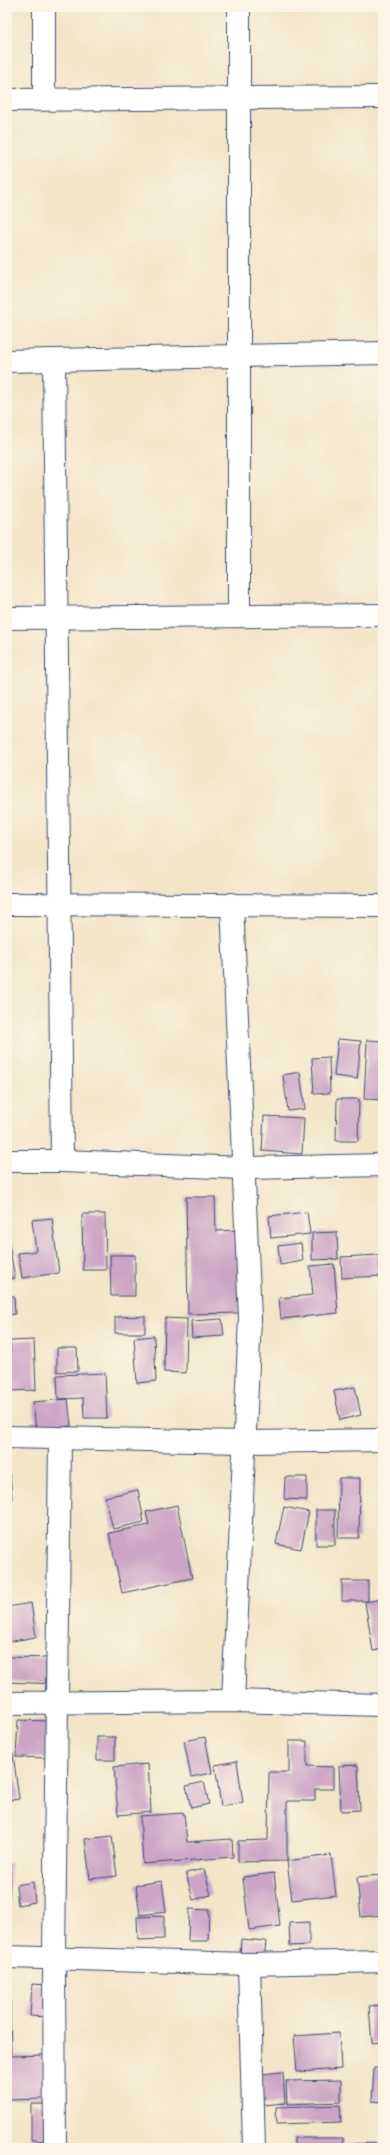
<svg xmlns="http://www.w3.org/2000/svg" width="390" height="2155" font-family="'Gochi Hand',sans-serif">
<rect width="100%" height="100%" fill="#fcf5e5"/>
<filter id="ink" filterUnits="userSpaceOnUse"><feTurbulence type="fractalNoise" baseFrequency=".025" numOctaves="2"/><feDisplacementMap in="SourceGraphic" scale="8" xChannelSelector="R" yChannelSelector="G"/><feConvolveMatrix kernelMatrix="1 2 1 2 8 2 1 2 1" color-interpolation-filters="sRGB"/></filter>
<filter id="wash" filterUnits="userSpaceOnUse"><feTurbulence type="fractalNoise" baseFrequency=".012" numOctaves="4" result="noise"/><feDisplacementMap in="SourceGraphic" scale="16" xChannelSelector="R" yChannelSelector="G"/><feGaussianBlur stdDeviation="0.9" result="paint"/><feColorMatrix in="noise" values="0 0 0 0 0 0 0 0 0 0 0 0 0 0 0 0 0 1.4 0 .05"/><feComposite in="paint" operator="in"/></filter>
<g filter="url(#wash)">
<rect width="100%" height="100%" fill="#f2e5c8"/>
<g id="blocks">
<g fill="#cca5c6">
<path d="M338 1039 361 1041 357 1079 334 1076Z"/>
<path d="M367 1040 383 1041V1100L364 1099Z"/>
<path d="M329 1057 330 1093 314 1094 312 1058Z"/>
<path d="M300 1072 305 1109 288 1111 283 1075Z"/>
<path d="M337 1099H359L358 1141H336Z"/>
<path d="M264 1116 304 1118 302 1154 262 1151Z"/>
<path d="M186 1197H215L216 1231 238 1230 240 1313 188 1314Z"/>
<path d="M307 1212 310 1234 271 1238 269 1216Z"/>
<path d="M82 1214H105L106 1270H83Z"/>
<path d="M52 1218 59 1273 22 1278 18 1253 36 1251 32 1220Z"/>
<path d="M337 1232 338 1259 312 1260V1233Z"/>
<path d="M301 1243 303 1261 280 1265 278 1246Z"/>
<path d="M7 1244H9L15 1278 7 1279Z"/>
<path d="M110 1255H135V1296H111Z"/>
<path d="M379 1255 381 1276 342 1278 341 1257Z"/>
<path d="M334 1264 338 1313 281 1319 279 1298 313 1295 310 1266Z"/>
<path d="M7 1296H14L15 1314 7 1315Z"/>
<path d="M145 1316V1333H115V1317Z"/>
<path d="M165 1318 187 1319 186 1373 164 1372Z"/>
<path d="M222 1319 224 1336 192 1338 191 1321Z"/>
<path d="M154 1336 156 1381 137 1383 134 1338Z"/>
<path d="M34 1340 36 1390 11 1391 10 1341Z"/>
<path d="M57 1348H77L78 1371 57 1372Z"/>
<path d="M105 1373 107 1418H84L83 1398 58 1399 57 1375Z"/>
<path d="M355 1387 361 1415 340 1420 334 1391Z"/>
<path d="M68 1399 71 1426 36 1430 33 1402Z"/>
<path d="M7 1475H10L12 1499H7Z"/>
<path d="M285 1477H307V1500L284 1499Z"/>
<path d="M339 1478H360L359 1538H338Z"/>
<path d="M138 1490 144 1522 113 1529 105 1497Z"/>
<path d="M177 1505 192 1578 122 1593 109 1533 149 1525 146 1512Z"/>
<path d="M284 1507 309 1512 301 1549 276 1544Z"/>
<rect x="316" y="1510" width="19" height="35"/>
<rect x="342" y="1581" width="26" height="20"/>
<path d="M383 1599V1649L373 1651 365 1602Z"/>
<path d="M31 1603 36 1637 7 1642V1607Z"/>
<path d="M8 1657 58 1658 56 1684 7 1682Z"/>
<path d="M18 1720 49 1721 48 1758 16 1757Z"/>
<rect x="97" y="1737" width="18" height="23"/>
<path d="M205 1737 212 1773 191 1777 184 1741Z"/>
<path d="M289 1741H307V1766L333 1767V1789H315V1801H287V1861L331 1855 336 1895 292 1900 287 1861 238 1862V1841L268 1840 269 1772H289Z"/>
<path d="M13 1754 19 1799 7 1801V1755Z"/>
<path d="M237 1761 243 1803 221 1806 215 1765Z"/>
<path d="M148 1764 151 1812 118 1815 114 1767Z"/>
<path d="M358 1765 360 1810 341 1811 339 1766Z"/>
<path d="M204 1782 209 1804 191 1808 186 1786Z"/>
<path d="M184 1813 187 1842 232 1839 233 1857 143 1864 140 1816Z"/>
<path d="M112 1836 117 1876 90 1879 85 1839Z"/>
<path d="M7 1863H11L8 1908H7Z"/>
<path d="M204 1869 211 1895 193 1900 186 1873Z"/>
<path d="M274 1873 280 1926 249 1930 243 1877Z"/>
<path d="M380 1875 383 1915 361 1917 357 1877Z"/>
<path d="M162 1881 166 1912 140 1915 136 1885Z"/>
<path d="M33 1882 35 1902 18 1905 16 1885Z"/>
<path d="M189 1909 209 1910 208 1941H188Z"/>
<path d="M164 1916V1939L138 1940 137 1917Z"/>
<path d="M309 1922V1945L290 1946 289 1923Z"/>
<path d="M241 1939 266 1941 264 1959 240 1957Z"/>
<path d="M32 1984 62 1986 59 2018 30 2016Z"/>
<path d="M7 1995H10L11 2056 44 2055 45 2099 7 2100Z"/>
<path d="M383 2005V2042L372 2043 369 2006Z"/>
<path d="M339 2033 341 2069 297 2072 294 2036Z"/>
<path d="M374 2068H383V2102L372 2101Z"/>
<path d="M283 2072 285 2103 263 2105 261 2074Z"/>
<path d="M341 2080V2102L287 2104 286 2081Z"/>
<path d="M31 2104H50L49 2141 31 2140Z"/>
<path d="M340 2105 341 2122 277 2124 276 2107Z"/>
<rect x="294" y="2138" width="49" height="10"/>
<path d="M383 2143V2148H349V2144Z"/>
</g>
</g>
</g>
<g filter="url(#ink)">
<use href="#blocks" fill-opacity="0" stroke="#3b4a6e" stroke-width="1"/>
<g fill="none" stroke-linecap="round" stroke-linejoin="round">
<g stroke="#3b4a6e" stroke-width="24">
<g id="minor">
<path d="M44 99V7"/>
<path d="M7 100 383 97"/>
<path d="M54 360 62 1161"/>
<path d="M7 361 383 353"/>
<path d="M239 616V7"/>
<path d="M7 618 383 615"/>
<path d="M7 904 383 906"/>
<path d="M232 904 250 1318 233 1701"/>
<path d="M7 1161H62L244 1168 383 1165"/>
<path d="M7 1437 243 1442 383 1440"/>
<path d="M7 1703 233 1701 383 1705"/>
<path d="M7 1957 249 1964 383 1961"/>
<path d="M249 1964 254 2148"/>
<path d="M55 2148 54 1957 60 1440"/>
</g>
</g>
<use href="#minor" stroke="#fff" stroke-width="22"/>
</g>
</g>
<rect width="390" height="2155" fill="none" stroke="#fcf5e5" stroke-width="24"/>
</svg>
